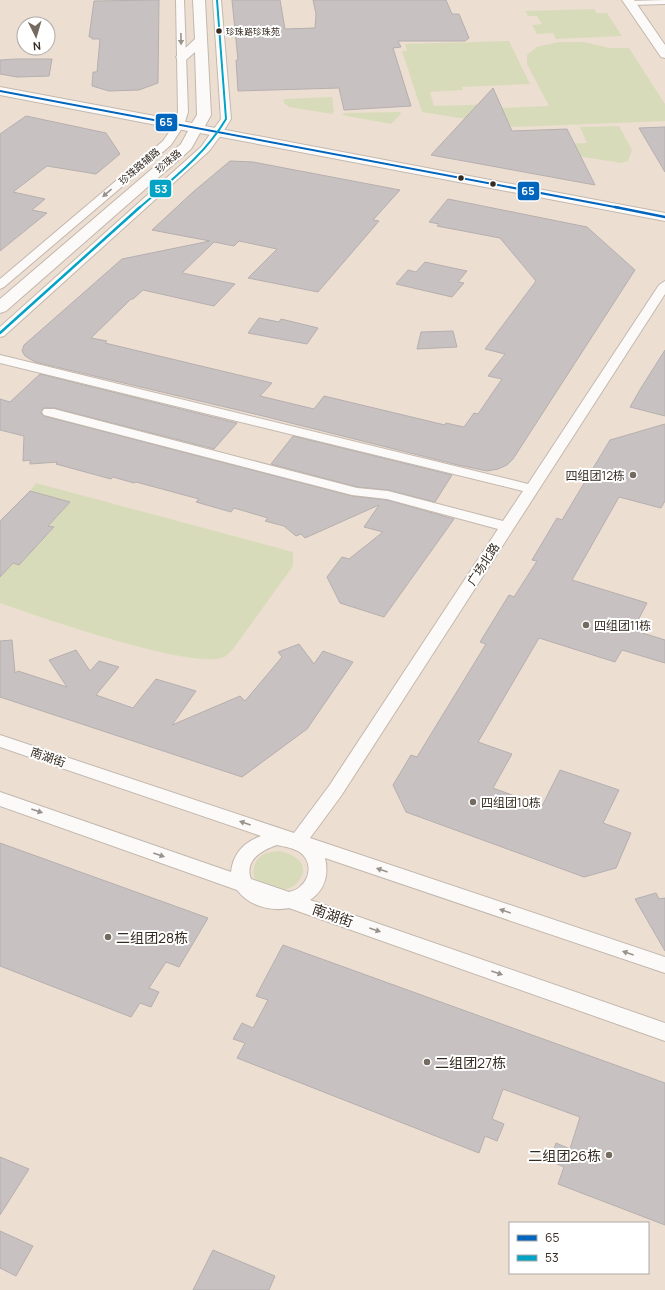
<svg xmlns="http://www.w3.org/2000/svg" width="665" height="1290" font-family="Manrope,'Noto Sans SC',sans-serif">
<rect width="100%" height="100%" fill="#ecded1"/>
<g fill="#d8dbb9">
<path d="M594 9 597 13H607L622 36 556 39 553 33 537 34 532 25 542 24 537 16H528L525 11Z"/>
<path d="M509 41 530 84 462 87 463 90 430 92 434 106 500 104 503 108 549 106 527 64V55L537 47 558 42H584L609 48H629L665 104V121L516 127 422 112 402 51H407L405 44Z"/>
<path d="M332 97 334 111 332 114 289 107 284 103V99Z"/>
<path d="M400 112 401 114 391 124 342 115 345 113Z"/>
<path d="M619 126 632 150 628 161 621 163 522 147 524 145 587 143 580 127Z"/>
<path d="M36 483 293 552V566L233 649C231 651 227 656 224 657 194 671 37 616 0 603V577L13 563 19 565 54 528 48 526 70 502 30 491Z"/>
<path d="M278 851C295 853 313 866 297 883 289 892 271 892 260 885 250 878 252 863 261 856 266 852 272 852 278 851Z"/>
</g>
<g fill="#c8c1c1" stroke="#b6afaf">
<path d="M159 0 158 83 139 90 109 91 92 86 93 72H97L100 39H92V37H89L94 1Z"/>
<path d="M232 0H280L285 29 315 28 316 14 313 0H446L452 14H459L469 38 465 41H398L401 47 393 48 411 106 344 110 339 88 238 91 236 60H238Z"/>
<path d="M16 59H52L49 76 17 77 0 74V60Z"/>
<path d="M493 88 512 131 567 129 595 185 431 155Z"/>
<path d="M26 116 106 133 120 154 96 174 47 166 13 192 45 199 32 210 47 213 0 251V134Z"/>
<path d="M665 127V172L639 128Z"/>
<path d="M230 161 253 162 400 190 373 220 379 221 318 292 248 278 277 249 239 241 234 246 214 242 182 273 235 284 214 306 143 290 133 299H131L91 338 107 341 105 343 272 383 260 396 314 409 324 396 445 425 446 423 464 427 474 413 478 414 502 379 488 376 505 354 485 349 536 281 500 238 437 226 439 224 429 222 448 199 587 227 635 270 513 459 507 465 498 469 487 471 458 465 259 415 35 362 25 356 22 351 24 345 122 259 210 241 152 230 193 192Z"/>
<path d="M425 262 467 271 458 282 464 283 452 297 396 284 408 270 416 272Z"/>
<path d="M259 318 279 322 281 319 318 328 307 344 248 333Z"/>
<path d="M453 331 457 347 417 349 421 332Z"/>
<path d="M665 350V416L630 407 641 388Z"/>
<path d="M40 374 237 423 214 449 54 408H43L41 413 44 416 352 496 387 500 454 519 384 617 340 603 327 577 342 557 349 559 383 532 364 527 379 505 305 538 301 534 296 536 284 526 265 521 268 518 234 508 231 512 196 502 199 499 136 482 134 483 113 477 111 479 56 464 58 462 30 464V460L23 461 24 436 0 430V399L10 402Z"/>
<path d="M665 424V501L661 508 619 497 572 580 647 603 633 630 665 640V663L622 650 615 662 539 638 478 742 512 754 493 788 542 806 560 770 619 790 603 823 631 833 616 868 584 877 406 812 393 785 411 755 417 757 486 644 480 642 509 595 514 597 537 561 532 560 557 518 562 520 610 440Z"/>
<path d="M293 436 452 475 435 502 388 490 357 487 271 464Z"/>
<path d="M30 491 70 502 48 526 54 527 19 565 13 563 0 577V521Z"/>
<path d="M12 640 15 673 18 671 67 687 49 660 76 650 90 671 99 661 119 667 96 695 133 708 156 679 196 691 172 725 240 696 245 701 282 657 278 652 299 644 314 664 323 651 353 662 307 729 242 777 0 697V641Z"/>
<path d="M0 843 208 918 179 967 166 962 149 988 159 992 151 1007 140 1003 131 1017 0 966Z"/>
<path d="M656 893 659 899 665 898V951L635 899Z"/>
<path d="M283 945 665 1083V1225L558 1184 564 1167 550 1161 556 1143 570 1149 580 1117 503 1089 492 1119 504 1124 497 1141 485 1136 479 1153 237 1058 245 1043 233 1039 242 1023 253 1028 268 1000 256 996Z"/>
<path d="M0 1157 29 1169 0 1215Z"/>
<path d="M0 1231 33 1246 16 1276 0 1268Z"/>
<path d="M213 1250 275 1276 269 1290H193Z"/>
</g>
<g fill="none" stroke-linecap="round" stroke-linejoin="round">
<g stroke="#c3b8ae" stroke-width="2">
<g id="street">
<path d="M176 0H184L188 112 184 125 171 145 4 287 0 289V279L163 141 174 125 178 112Z"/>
<path d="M213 0H221L231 119 221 135 209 151 4 336 0 337V327L201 147 221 119Z"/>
<path d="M665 0V4L630 5 626 3 630 1Z"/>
<path d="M665 281V294L341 796 310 838 665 957V973L325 858C329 874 325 890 310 900L665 1023V1041L289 908C269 912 248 905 237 890L0 806V792L231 872C233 854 244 842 261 836L0 747V735L294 833 329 786 498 529 387 499 352 495 44 415 42 412 44 409H54L357 488 388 491 503 521 523 491 0 363V355L528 484 659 285ZM277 845C286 847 294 848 301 853 316 866 307 889 289 892L251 879C244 860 262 850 277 845Z"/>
</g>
</g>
<g stroke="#c3b8ae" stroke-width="2">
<g id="secondary">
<path d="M193 0H205L211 115 205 126 665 213V221L200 133 191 149 6 311 0 313V299L181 144 188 131 0 95V87L192 123 197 115 195 52 186 60H178L176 57 195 39Z"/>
<path d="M622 0H634L665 45V58L661 57Z"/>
</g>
</g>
<use href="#street" fill="#fcfaf8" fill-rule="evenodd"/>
<use href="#secondary" fill="#fcfaf8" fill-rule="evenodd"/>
<g stroke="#fff" stroke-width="4">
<path id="bus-1-far1" d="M0 91 620 208"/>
</g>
<g stroke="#fff" stroke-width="5">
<path id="bus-1" d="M615 207 665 217"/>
</g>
<g stroke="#fff" stroke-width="4">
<path id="bus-2-far1" d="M139 208C170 181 205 155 226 119L217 0"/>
</g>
<g stroke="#fff" stroke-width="5">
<path id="bus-2" d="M0 333 140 207"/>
</g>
<use href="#bus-1-far1" stroke="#0065bd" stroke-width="2"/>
<use href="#bus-1" stroke="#0065bd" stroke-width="2.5"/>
<use href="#bus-2-far1" stroke="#03a3c5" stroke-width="2"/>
<use href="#bus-2" stroke="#03a3c5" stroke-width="2.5"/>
</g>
<defs><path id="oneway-solid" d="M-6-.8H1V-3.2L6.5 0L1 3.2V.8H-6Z"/></defs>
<g fill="#98928c">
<use href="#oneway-solid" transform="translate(181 39) rotate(89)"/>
<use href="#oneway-solid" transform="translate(107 193) rotate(139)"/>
<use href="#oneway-solid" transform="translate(37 811) rotate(19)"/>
<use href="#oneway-solid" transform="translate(245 823) rotate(-161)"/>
<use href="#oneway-solid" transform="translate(159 855) rotate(19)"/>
<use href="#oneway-solid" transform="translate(382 870) rotate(-161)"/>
<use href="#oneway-solid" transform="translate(505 911) rotate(-161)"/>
<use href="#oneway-solid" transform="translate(375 930) rotate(19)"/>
<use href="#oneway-solid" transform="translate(628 953) rotate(-161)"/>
<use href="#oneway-solid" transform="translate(497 973) rotate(19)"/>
</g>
<g fill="#352b21" stroke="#fff" stroke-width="1.5">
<circle cx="219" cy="31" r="3.5"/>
<circle cx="461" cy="178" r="3.5"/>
<circle cx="493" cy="184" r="3.5"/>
</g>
<g fill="#756a5f" stroke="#fff" stroke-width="1.5">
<circle cx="633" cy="475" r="4"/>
<circle cx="586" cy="625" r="4"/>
<circle cx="473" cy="802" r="4"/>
<circle cx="108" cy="937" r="4"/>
<circle cx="427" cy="1062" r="4"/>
<circle cx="609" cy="1155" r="4"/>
</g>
<g text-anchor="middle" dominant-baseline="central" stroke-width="4" stroke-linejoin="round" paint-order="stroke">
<g font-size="9" fill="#352b21" stroke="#fff" text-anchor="start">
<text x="226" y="31">珍珠路珍珠苑</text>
</g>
<g font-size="10" fill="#352b21" stroke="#fff">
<text transform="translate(168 161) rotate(-41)">珍珠路</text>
<text transform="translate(139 166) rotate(-41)">珍珠路辅路</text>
</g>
<g font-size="12" fill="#352b21" stroke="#fff" text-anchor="start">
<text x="625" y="475" text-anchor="end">四组团12栋</text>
<text x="594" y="625">四组团11栋</text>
<text x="481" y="802">四组团10栋</text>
</g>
<g font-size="12" fill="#352b21" stroke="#fff">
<text transform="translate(483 564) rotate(-57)">广场北路</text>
<text transform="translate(48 757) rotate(19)">南湖街</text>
</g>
<g font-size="14" fill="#352b21" stroke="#fff">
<text transform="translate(333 915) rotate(19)">南湖街</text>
</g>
<g font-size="14" fill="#352b21" stroke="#fff" text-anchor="start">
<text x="116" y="937">二组团28栋</text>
<text x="435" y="1062">二组团27栋</text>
<text x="601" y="1155" text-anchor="end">二组团26栋</text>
</g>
</g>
<g stroke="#fff" stroke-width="1.5">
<rect x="155" y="113" width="23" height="19" rx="4" fill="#0065bd"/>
<rect x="149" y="179" width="23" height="19" rx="4" fill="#03a3c5"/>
<rect x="517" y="181" width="23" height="20" rx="4" fill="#0065bd"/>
</g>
<g font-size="11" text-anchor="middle" font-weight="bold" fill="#fff">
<text x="166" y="126">65</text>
<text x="161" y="193">53</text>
<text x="528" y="195">65</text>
</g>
<rect x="509" y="1222" width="140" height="52" fill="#ffffff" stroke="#aeaaa6"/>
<rect x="517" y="1235" width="20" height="6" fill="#0065bd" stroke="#aeaaa6"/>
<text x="545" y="1242" font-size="12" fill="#352b21">65</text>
<rect x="517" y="1255" width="20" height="6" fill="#03a3c5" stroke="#aeaaa6"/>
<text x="545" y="1262" font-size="12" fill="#352b21">53</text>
<g transform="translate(36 36) rotate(175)"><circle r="19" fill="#ffffff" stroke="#aeaaa6"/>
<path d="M0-3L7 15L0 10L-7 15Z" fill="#756a5f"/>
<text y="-6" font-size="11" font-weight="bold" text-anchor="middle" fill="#352b21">N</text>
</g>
</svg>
